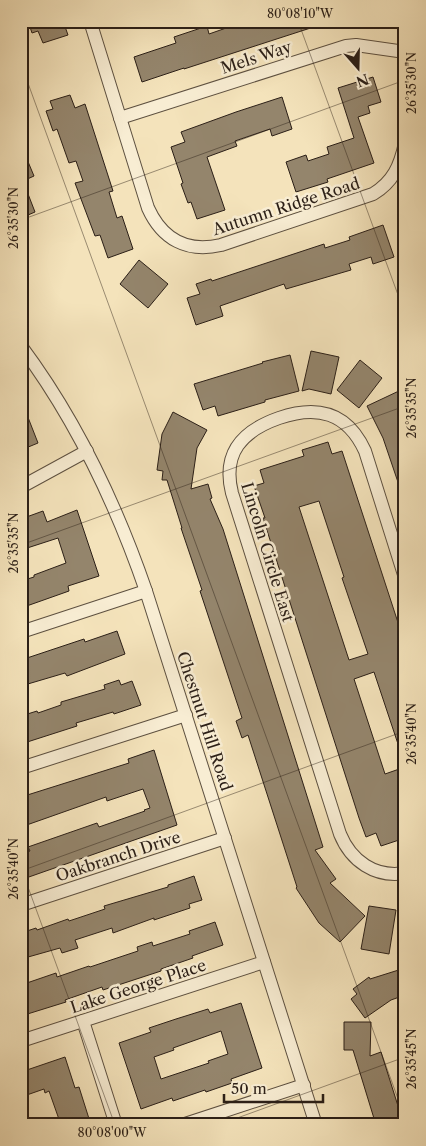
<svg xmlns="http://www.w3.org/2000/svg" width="426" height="1146" font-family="'Libre Caslon Text',serif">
<rect width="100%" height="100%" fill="#f4e3bb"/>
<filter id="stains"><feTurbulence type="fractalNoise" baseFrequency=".004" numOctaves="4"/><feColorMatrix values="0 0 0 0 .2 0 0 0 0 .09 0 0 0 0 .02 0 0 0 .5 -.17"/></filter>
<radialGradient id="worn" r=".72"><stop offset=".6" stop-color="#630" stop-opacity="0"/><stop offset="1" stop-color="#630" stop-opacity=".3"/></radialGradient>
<g fill="#94856c" stroke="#2b1f17" fill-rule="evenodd">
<path d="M28 21H63L68 35 43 43 38 31 32 33Z"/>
<path d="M227 21H325L326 23 184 69V68L142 82 134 57 176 43 174 37 207 26 209 34 229 27Z"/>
<path d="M373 77 381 102 368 106 370 113 358 117 374 163 327 179 328 182 296 192 286 162 306 155 308 161 329 154 327 147 354 138 338 88Z"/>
<path d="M70 95 75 108 85 104 113 191 109 192 117 218 122 216 133 249 108 258 100 235 95 236 75 183 83 181 76 161 69 163 57 129 53 131 46 111 53 109 50 101Z"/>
<path d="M282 97 292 129 272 136 270 129 235 141 237 146 207 157 225 210 197 219 191 202 188 203 181 184 183 183 171 147 185 142 181 132 236 112Z"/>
<path d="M21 145 34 176 23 181 35 212 21 218Z"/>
<path d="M383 225 394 257 373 264 371 257 349 264 351 270 286 289 284 284 220 306 223 316 196 325 187 298 200 294 196 284 211 279 212 281 324 244 325 248 350 240 349 237Z"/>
<path d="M139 260 168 284 148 308 120 284Z"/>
<path d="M311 351 339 357 331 394 309 389 302 391Z"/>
<path d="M290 355 299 391 265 400V402L218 416 215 406 203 410 194 384 263 363 262 362Z"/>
<path d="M360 360 382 378 359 408 337 390Z"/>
<path d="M401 390 405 398V494H402L383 438 367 406Z"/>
<path d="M22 402 38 443 21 450V403Z"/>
<path d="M173 412 207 430 197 448 191 489 208 484 212 498 210 499 223 529 323 847 315 850 336 879 330 883 365 916 340 942 319 923 296 888 297 887 248 735 242 738 236 721 242 718 200 591 202 590 181 528H182L167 480H162L163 471 157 470 162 434Z"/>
<path d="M328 442 332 454 342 451 405 644V759H403L374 672 354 679 385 774 405 767V821L401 822 405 838 381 846 376 833 366 837 359 818 263 518H265L254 486 264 483 260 470 304 456 302 450ZM319 501 344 577 342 578 368 654 349 660 299 507Z"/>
<path d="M77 510 99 576 68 586 69 591 21 608V581L34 577V575L66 563 58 538 21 550V519L43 511 47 522Z"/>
<path d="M117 631 125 654 67 676 65 673 21 686V660L84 639 85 642Z"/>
<path d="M119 680 121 685 132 681 141 705 114 714 113 712 76 723 77 726 21 744V716L37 711 38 713 61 705V702L105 689 104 685Z"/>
<path d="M154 750 177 825 26 878 21 863V854L30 851 28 847 97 823 99 827 145 811 144 810 150 808 143 789 107 801 106 797 21 827V797L129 763 128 759Z"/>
<path d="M194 876 202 900 189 904 190 908 154 920V918L113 933 112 928 75 940 78 948 62 953 60 948 21 959V933L36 928 37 930 68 919 69 921 105 909 104 906 168 887V885Z"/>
<path d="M369 906 396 910 389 954 361 949Z"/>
<path d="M215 922 223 945 192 956 193 958 161 969V971L103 990 102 987 65 1000 66 1002 21 1016V985L56 973 57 977 89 966 90 967 138 951 137 947 152 942 153 946 190 934 189 931Z"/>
<path d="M405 968V995L391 1000 365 1018 351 999 357 994 353 989 369 977 370 979Z"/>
<path d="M241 1003 262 1068 231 1079 232 1083 206 1092 205 1090 173 1101 172 1098 141 1109 119 1043 151 1032 149 1028 176 1019 208 1009 210 1013ZM221 1031 228 1054 208 1061 209 1063 161 1079 154 1057 174 1050 173 1048Z"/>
<path d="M344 1022H371L370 1056 381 1052 404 1125H376L353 1050H344Z"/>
<path d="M65 1057 75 1088 79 1087 91 1125H61L49 1091 45 1093 44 1089 21 1097V1072Z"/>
</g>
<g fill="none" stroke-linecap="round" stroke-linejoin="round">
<g stroke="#5d5040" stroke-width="14">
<g id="minor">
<path d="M90 21 148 208C162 239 187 253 221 245L373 194C393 182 400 166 405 143"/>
<path d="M120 118 346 46 356 45 405 52"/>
<path d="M21 346C77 421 116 504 146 591L316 1125"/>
<path d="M21 487 87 451"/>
<path d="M405 578 365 451C347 412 317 405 279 418 242 431 222 453 232 493L340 834C351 861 375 878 405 873"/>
<path d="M21 632 146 591"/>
<path d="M21 768 186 715"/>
<path d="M21 905 225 838"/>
<path d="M83 1021 116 1125"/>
<path d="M21 1041 264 962"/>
<path d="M182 1125 304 1085"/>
</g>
</g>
<use href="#minor" stroke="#f8edd3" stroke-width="12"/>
</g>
<path fill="none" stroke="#2b1f17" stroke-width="1" stroke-opacity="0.45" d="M298 21 405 314M21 64 405 1118M21 220 405 80M21 545 405 406M21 868 115 1125M21 871 405 731M218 1125 405 1057"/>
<g text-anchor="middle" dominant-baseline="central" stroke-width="5" stroke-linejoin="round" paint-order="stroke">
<g font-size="16" fill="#2b1f17" stroke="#f8edd3">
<text transform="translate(256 57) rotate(-18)">Mels Way</text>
<text transform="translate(286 206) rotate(-18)">Autumn Ridge Road</text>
<text transform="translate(268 552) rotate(73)">Lincoln Circle East</text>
<text transform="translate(205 721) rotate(72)">Chestnut Hill Road</text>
<text transform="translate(118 856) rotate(-18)">Oakbranch Drive</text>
<text transform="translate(138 986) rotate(-18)">Lake George Place</text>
</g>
</g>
<rect width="426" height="1146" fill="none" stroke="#f4e3bb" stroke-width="55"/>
<g transform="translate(358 68) rotate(160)" stroke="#f8edd3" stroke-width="4" paint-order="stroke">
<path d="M0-4L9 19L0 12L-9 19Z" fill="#2b1f17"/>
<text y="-8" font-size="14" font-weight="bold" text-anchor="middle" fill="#2b1f17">N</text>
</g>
<path d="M224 1094v8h99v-8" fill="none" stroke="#2b1f17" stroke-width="2.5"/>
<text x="231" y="1094" font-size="15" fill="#2b1f17" stroke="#f8edd3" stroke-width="4" paint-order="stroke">50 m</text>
<rect x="28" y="28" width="370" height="1090" fill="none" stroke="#2b1f17" stroke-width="2"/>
<g font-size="12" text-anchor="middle" fill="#2b1f17">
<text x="300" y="18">80°08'10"W</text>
<text transform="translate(412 83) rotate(-90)" y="4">26°35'30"N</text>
<text transform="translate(14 218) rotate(-90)" y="4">26°35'30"N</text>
<text transform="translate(412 408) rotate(-90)" y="4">26°35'35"N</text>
<text transform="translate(14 543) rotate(-90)" y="4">26°35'35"N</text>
<text transform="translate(412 734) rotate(-90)" y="4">26°35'40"N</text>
<text transform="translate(14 869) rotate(-90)" y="4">26°35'40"N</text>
<text transform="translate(412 1059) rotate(-90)" y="4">26°35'45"N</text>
<text x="112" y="1137">80°08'00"W</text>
</g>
<rect width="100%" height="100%" filter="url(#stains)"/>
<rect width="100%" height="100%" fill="url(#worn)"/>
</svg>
